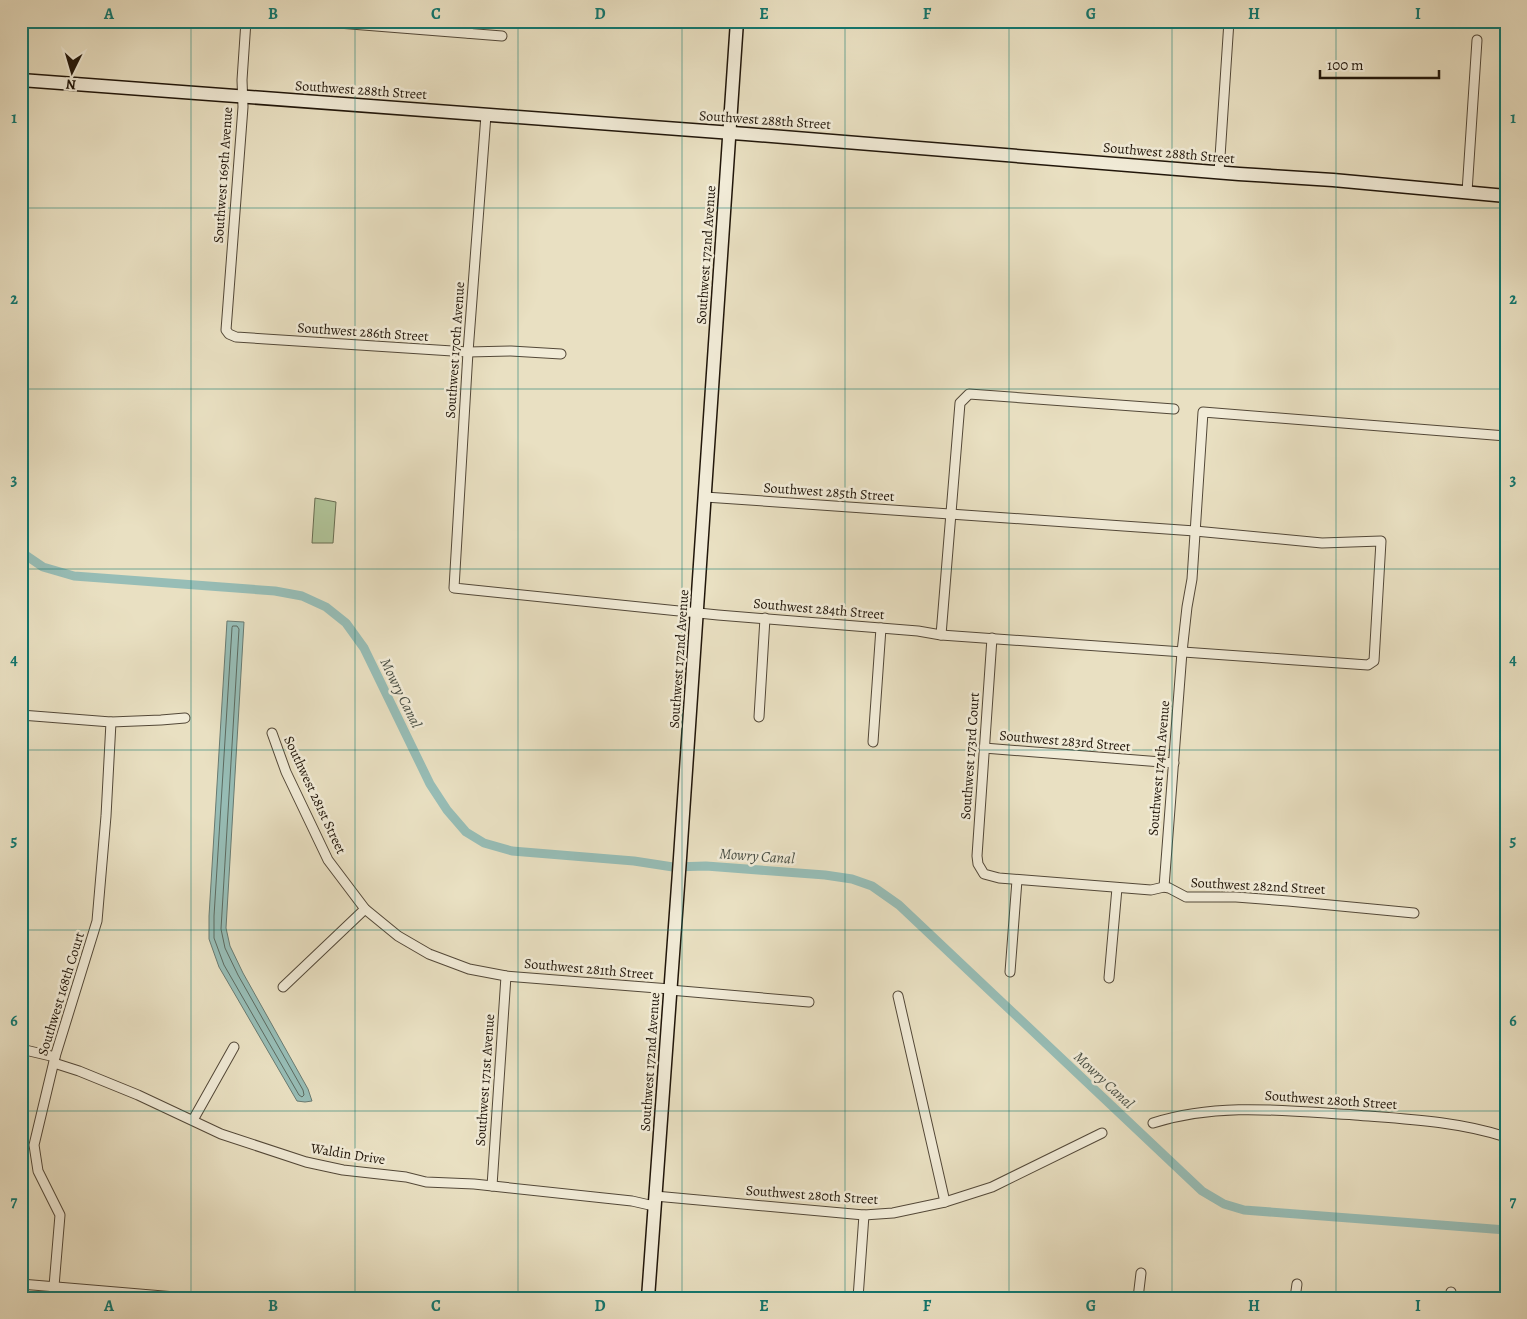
<svg xmlns="http://www.w3.org/2000/svg" width="1527" height="1319" font-family="Alegreya,serif">
<rect width="100%" height="100%" fill="#e9e0c2"/>
<filter id="stains"><feTurbulence type="fractalNoise" baseFrequency=".004" numOctaves="4"/><feColorMatrix values="0 0 0 0 .2 0 0 0 0 .09 0 0 0 0 .02 0 0 0 .5 -.17"/></filter>
<radialGradient id="worn" r=".72"><stop offset=".6" stop-color="#630" stop-opacity="0"/><stop offset="1" stop-color="#630" stop-opacity=".3"/></radialGradient>
<path fill="#b0c398" stroke="#686c51" d="M315 498 336 502 333 543H312Z"/>
<path fill="#97bdb6" stroke="#687a71" d="M227 621 244 622 226 928 230 946 243 973 308 1089 312 1101 305 1102 297 1101 219 967 209 939V916Z"/>
<g fill="none" stroke-linecap="round" stroke-linejoin="round">
<path stroke="#5c6a60" stroke-width="1" d="M233 626H237L239 629 221 929 225 948 238 975 303 1090 304 1095 302 1097 299 1095 224 965 214 938V916L232 628Z"/>
<path stroke="#97bdb6" stroke-width="9" d="M21 552 43 567 74 576 275 591 302 596 326 607 346 623 364 648 430 784 447 810 466 832 484 843 512 851 634 861 673 867 706 866 825 875 852 879 872 886 899 905 1202 1191 1224 1204 1244 1210 1506 1230"/>
<g stroke="#534838" stroke-width="11">
<g id="street">
<path d="M246 21 242 80 243 107 226 330 229 334 236 337 468 352 511 351 561 354"/>
<path d="M313 21 502 36"/>
<path d="M468 33 469 21"/>
<path d="M486 115 468 352 454 588 718 615 918 631 941 635 1368 665 1374 661 1381 541 1322 543 1195 531 705 497"/>
<path d="M1219 172 1229 21"/>
<path d="M1467 192 1477 40"/>
<path d="M941 635 960 403 969 394 1174 409"/>
<path d="M992 638 977 856 978 864 984 874 999 878 1151 890 1164 887 1169 888 1186 897H1236L1288 901 1414 913"/>
<path d="M21 715 111 722 161 720 185 718"/>
<path d="M759 717 765 618"/>
<path d="M272 733 286 772 328 860 365 909 398 936 429 954 469 969 506 976 670 989"/>
<path d="M873 742 881 628"/>
<path d="M984 748 1174 763"/>
<path d="M1164 887 1182 652 1187 607 1192 579 1203 412 1506 436"/>
<path d="M1010 972 1017 880"/>
<path d="M1109 978 1117 888"/>
<path d="M283 987 365 909"/>
<path d="M670 990 809 1002"/>
<path d="M898 996 945 1202"/>
<path d="M21 1049 55 1057"/>
<path d="M54 1063 79 1071 138 1095 221 1134 306 1162 343 1170 406 1177 426 1182 474 1184 632 1201 654 1206"/>
<path d="M193 1120 234 1047"/>
<path d="M1153 1123C1219 1102 1287 1111 1355 1115 1405 1119 1457 1121 1506 1137"/>
<path d="M492 1186 506 976"/>
<path d="M655 1196 864 1215 893 1213 945 1202 992 1187 1102 1133"/>
<path d="M21 1284 187 1298"/>
<path d="M53 1298 60 1215 38 1171 34 1145 55 1057 97 921 106 816 111 722"/>
<path d="M858 1298 864 1215"/>
<path d="M1138 1298 1141 1273"/>
<path d="M1295 1298 1297 1284"/>
<path d="M1451 1298V1292"/>
</g>
</g>
<g stroke="#21160a" stroke-width="15">
<g id="secondary">
<path d="M21 80 746 134 1239 174 1333 180 1506 196"/>
<path d="M648 1298 680 858 737 21"/>
</g>
</g>
<use href="#street" stroke="#f1ebd7" stroke-width="9"/>
<use href="#secondary" stroke="#f1ebd7" stroke-width="12"/>
</g>
<path fill="none" stroke="#0f766e" stroke-width="1" stroke-opacity="0.55" d="M191 21V1298M355 21V1298M518 21V1298M682 21V1298M845 21V1298M1009 21V1298M1172 21V1298M1336 21V1298M21 208H1506M21 389H1506M21 569H1506M21 750H1506M21 930H1506M21 1111H1506"/>
<g text-anchor="middle" dominant-baseline="central" stroke-width="5" stroke-linejoin="round" paint-order="stroke">
<g font-size="14" fill="#21160a" stroke="#f1ebd7">
<text transform="translate(361 90) rotate(4)">Southwest 288th Street</text>
<text transform="translate(765 120) rotate(4)">Southwest 288th Street</text>
<text transform="translate(1169 153) rotate(5)">Southwest 288th Street</text>
<text transform="translate(223 175) rotate(-86)">Southwest 169th Avenue</text>
<text transform="translate(706 255) rotate(-86)">Southwest 172nd Avenue</text>
<text transform="translate(363 332) rotate(4)">Southwest 286th Street</text>
<text transform="translate(455 350) rotate(-86)">Southwest 170th Avenue</text>
<text transform="translate(829 492) rotate(4)">Southwest 285th Street</text>
<text transform="translate(819 609) rotate(5)">Southwest 284th Street</text>
<text transform="translate(679 659) rotate(-86)">Southwest 172nd Avenue</text>
<text transform="translate(1065 741) rotate(5)">Southwest 283rd Street</text>
<text transform="translate(970 756) rotate(-86)">Southwest 173rd Court</text>
<text transform="translate(1159 768) rotate(-85)">Southwest 174th Avenue</text>
<text transform="translate(315 795) rotate(65)">Southwest 281st Street</text>
<text transform="translate(1258 886) rotate(3)">Southwest 282nd Street</text>
<text transform="translate(589 969) rotate(5)">Southwest 281th Street</text>
<text transform="translate(61 994) rotate(-73)">Southwest 168th Court</text>
<text transform="translate(650 1062) rotate(-86)">Southwest 172nd Avenue</text>
<text transform="translate(485 1080) rotate(-86)">Southwest 171st Avenue</text>
<text transform="translate(1331 1100) rotate(4)">Southwest 280th Street</text>
<text transform="translate(348 1154) rotate(9)">Waldin Drive</text>
<text transform="translate(812 1195) rotate(4)">Southwest 280th Street</text>
</g>
<g font-size="15" font-style="italic" fill="#4a5046" stroke="#f1ebd7">
<text transform="translate(401 693) rotate(64)">Mowry Canal</text>
<text transform="translate(757 856) rotate(4)">Mowry Canal</text>
<text transform="translate(1104 1080) rotate(43)">Mowry Canal</text>
</g>
</g>
<rect width="1527" height="1319" fill="none" stroke="#e9e0c2" stroke-width="55"/>
<g transform="translate(72 72) rotate(185)" stroke="#f1ebd7" stroke-width="4" paint-order="stroke">
<path d="M0-4L9 19L0 12L-9 19Z" fill="#21160a"/>
<text y="-8" font-size="14" font-weight="bold" text-anchor="middle" fill="#21160a">N</text>
</g>
<path d="M1320 70v8h119v-8" fill="none" stroke="#21160a" stroke-width="2.5"/>
<text x="1327" y="70" font-size="15" fill="#21160a" stroke="#f1ebd7" stroke-width="4" paint-order="stroke">100 m</text>
<rect x="28" y="28" width="1472" height="1264" fill="none" stroke="#0f766e" stroke-width="2"/>
<g font-size="16" text-anchor="middle" font-weight="bold" fill="#0f766e">
<text x="109" y="19">A</text>
<text x="273" y="19">B</text>
<text x="436" y="19">C</text>
<text x="600" y="19">D</text>
<text x="764" y="19">E</text>
<text x="927" y="19">F</text>
<text x="1091" y="19">G</text>
<text x="1254" y="19">H</text>
<text x="1418" y="19">I</text>
<text x="14" y="123">1</text>
<text x="1513" y="123">1</text>
<text x="14" y="304">2</text>
<text x="1513" y="304">2</text>
<text x="14" y="485">3</text>
<text x="1513" y="485">3</text>
<text x="14" y="665">4</text>
<text x="1513" y="665">4</text>
<text x="14" y="846">5</text>
<text x="1513" y="846">5</text>
<text x="14" y="1026">6</text>
<text x="1513" y="1026">6</text>
<text x="14" y="1207">7</text>
<text x="1513" y="1207">7</text>
<text x="109" y="1311">A</text>
<text x="273" y="1311">B</text>
<text x="436" y="1311">C</text>
<text x="600" y="1311">D</text>
<text x="764" y="1311">E</text>
<text x="927" y="1311">F</text>
<text x="1091" y="1311">G</text>
<text x="1254" y="1311">H</text>
<text x="1418" y="1311">I</text>
</g>
<rect width="100%" height="100%" filter="url(#stains)"/>
<rect width="100%" height="100%" fill="url(#worn)"/>
</svg>
